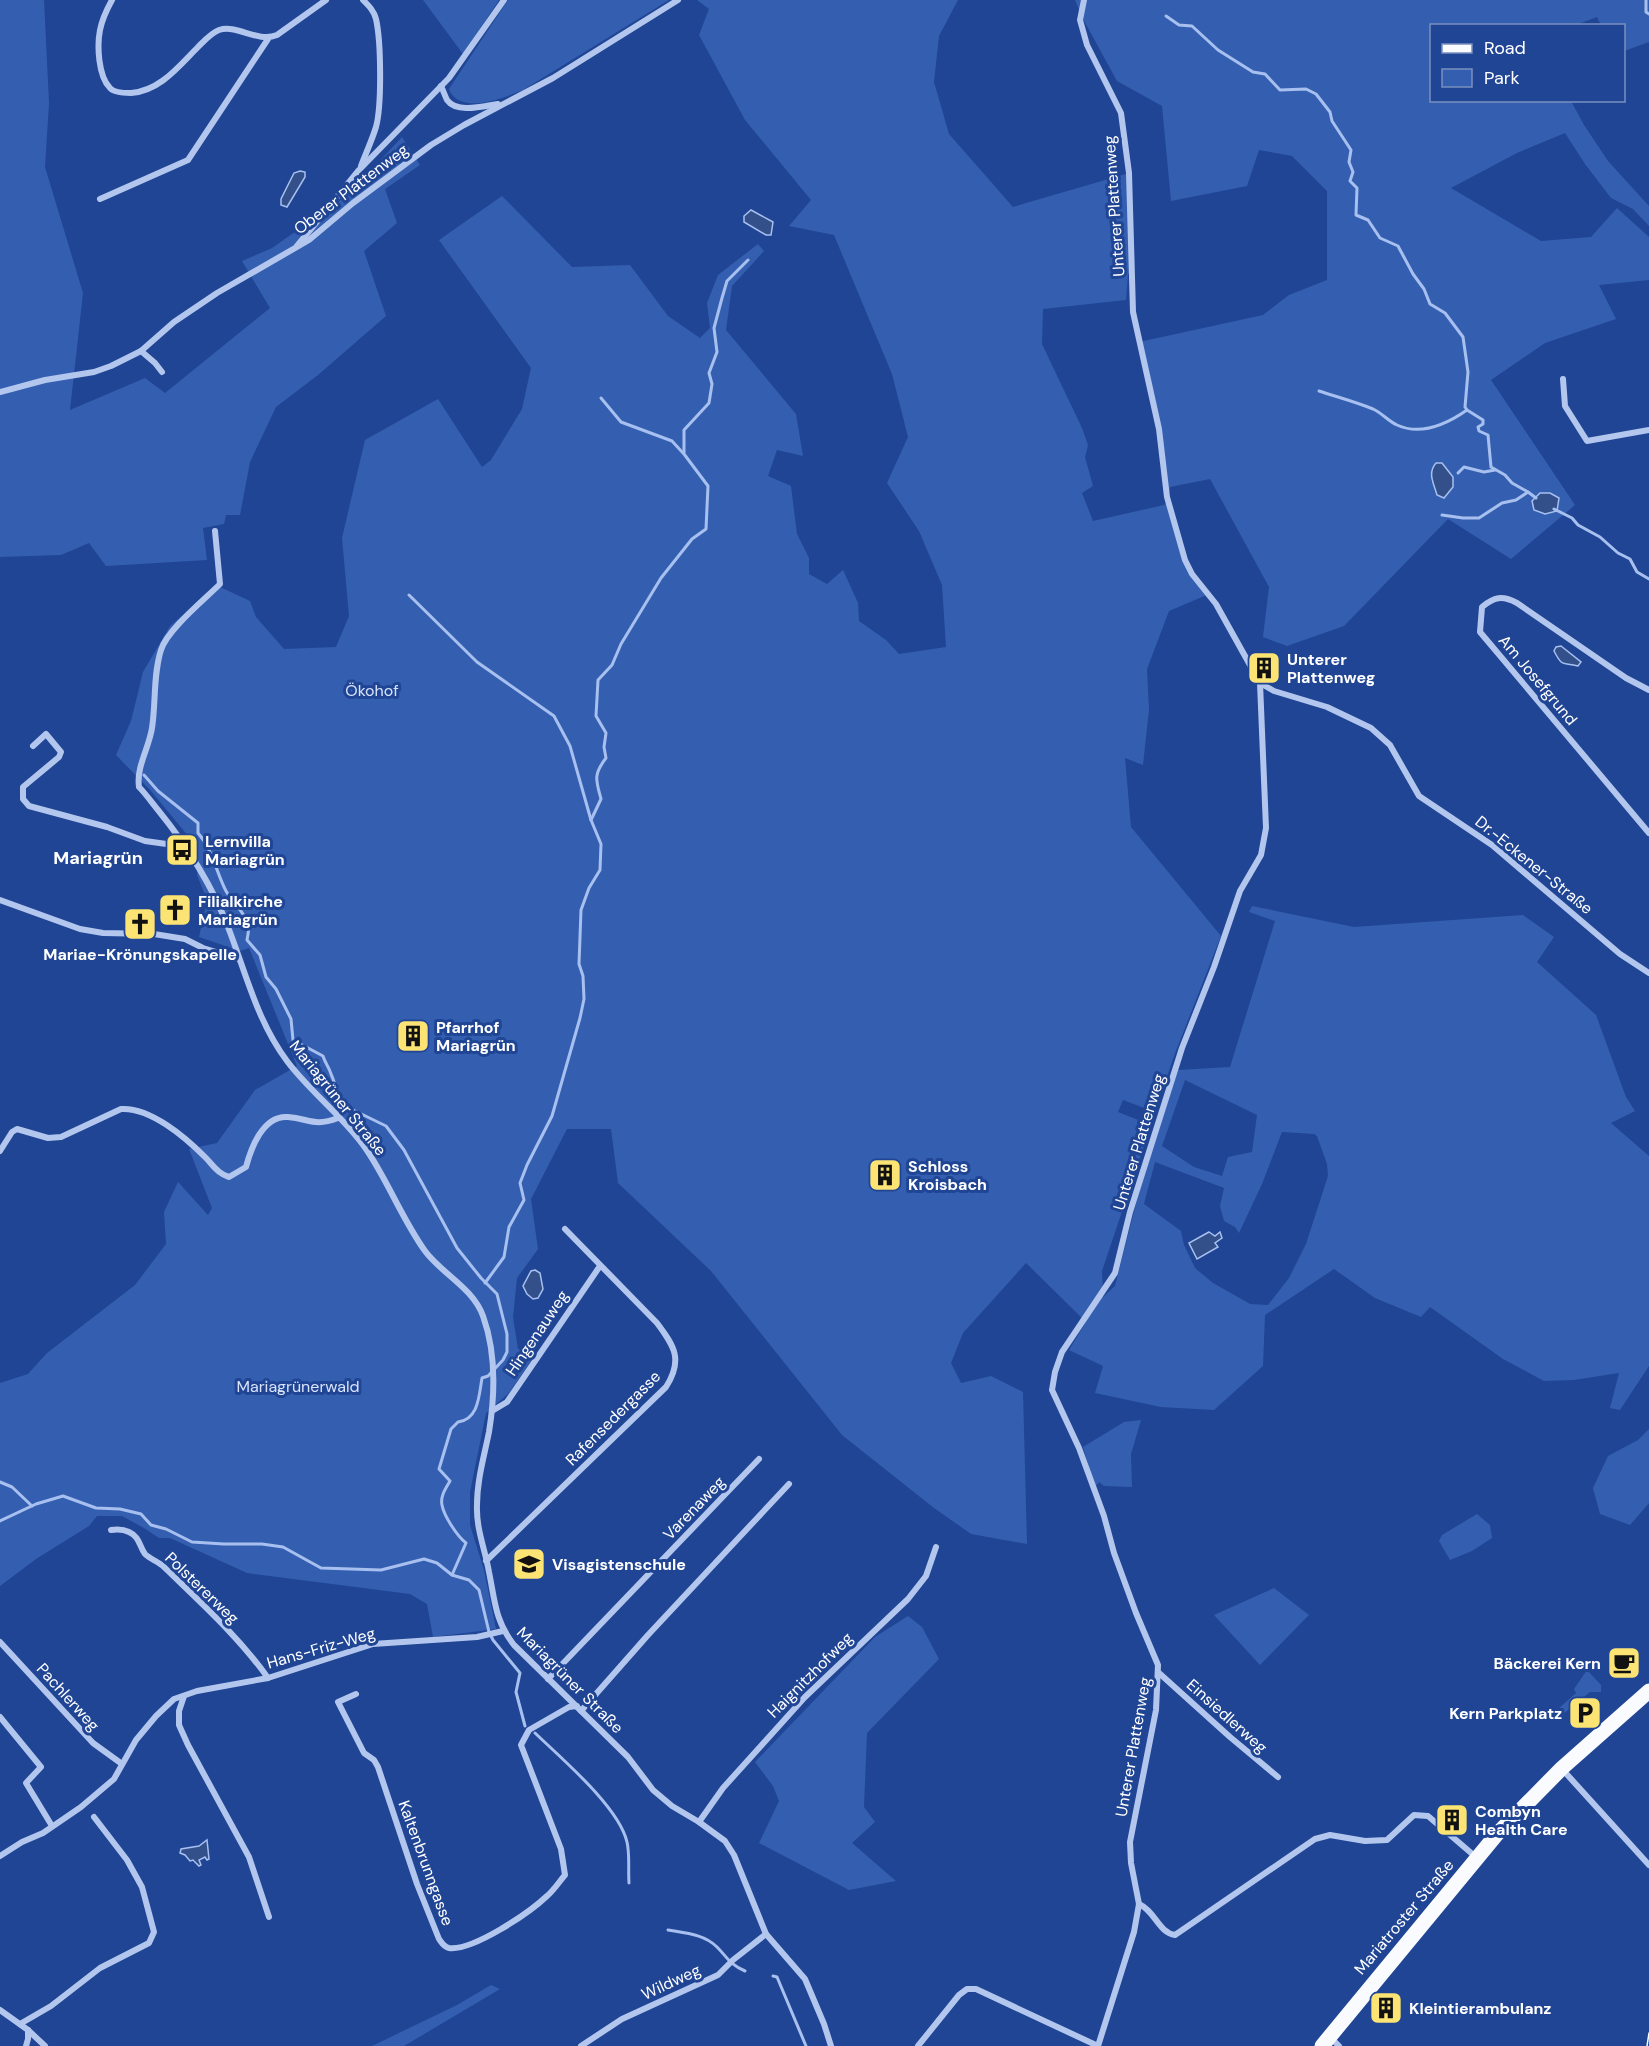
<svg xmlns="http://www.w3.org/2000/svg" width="1649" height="2046" font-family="'DM Sans',sans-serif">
<rect width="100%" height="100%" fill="#204594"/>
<g fill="#345fb1" fill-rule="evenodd">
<path d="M0 0H44L49 103 45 167 83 293 70 410 145 378 165 393 270 308 242 261 272 248 348 195 402 137 420 165 385 189 397 223 364 251 386 316 318 375 276 407 250 462 240 515H226L224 524 203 528 207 560 106 566 89 543 61 555 0 557Z"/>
<path d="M423 0H499L463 54Z"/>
<path d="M508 0H669L523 90C504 98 459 116 449 89Z"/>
<path d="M697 0H958L939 36 934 82 949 134 1013 207 1129 173 1133 270 1128 274 1126 300 1043 309 1042 344 1082 428 1088 445 1085 457 1093 486 1082 493 1093 521 1164 505 1168 501 1159 429 1139 342 1263 315 1289 295 1327 280V191L1292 156 1259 150 1247 186 1171 201 1162 106 1117 81 1082 17 1075 0H1649V42L1624 51V26L1601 25 1597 17 1576 25 1432 26V100L1571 101 1584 125 1608 161 1649 206V226L1633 209 1611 198 1585 164 1565 133 1517 153 1451 188 1541 241 1591 237 1617 208 1649 237V280L1599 285 1616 319 1545 343 1491 380 1575 505 1511 559 1448 519 1344 626 1287 646 1263 637 1269 587 1210 479 1170 487 1168 502 1185 560 1209 594 1169 611 1147 669 1149 710 1143 765 1125 758 1131 827 1221 936 1174 1056 1155 1112 1123 1100 1118 1112 1151 1125 1102 1271 1103 1297 1115 1286 1138 1196 1178 1070 1230 1067 1275 921 1249 912 1252 906 1354 927 1523 915 1554 937 1537 962 1596 1015 1626 1097 1635 1111 1611 1123 1649 1156V1366L1620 1410 1610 1408 1619 1373 1574 1380 1544 1381 1503 1359 1430 1307 1421 1317 1375 1298 1334 1269 1265 1315 1263 1366 1214 1410 1161 1407 1095 1393 1103 1366 1069 1350 1086 1322 1026 1263 963 1333 951 1363 961 1383 991 1376 1023 1392 1027 1544 971 1534 934 1508 842 1435 711 1271 618 1183 611 1129H567L531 1199 538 1249 517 1278 513 1317 518 1349 527 1350 532 1359 509 1393 486 1413 470 1492V1525L484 1570 496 1629 433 1637 427 1604 410 1594 247 1573 170 1538H159L144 1528 122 1516H97L89 1526 36 1559 0 1586V1383L28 1374 47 1353 135 1285 166 1244 164 1212 178 1182 208 1215 212 1208 189 1149 217 1143 255 1090 297 1066 249 948 240 951 199 937 207 900 197 875 198 848 151 791 116 755 131 721 143 672 170 626 211 591 220 587 250 601 256 617 284 649 336 647 349 616 342 538 365 440 438 399 482 467 491 460 522 409 531 368 439 240 502 196 572 267 630 265 668 316 700 338 710 328 707 303 718 275 758 244 764 251 732 286 726 330 796 414 803 456 777 450 768 476 791 486 797 534 809 558V574L827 584 843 570 858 603 859 621 886 640 899 654 946 647 942 585 919 531 887 483 908 437 892 374 834 235 789 226 811 200 745 120 699 35 709 9ZM1442 463 1453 477 1437 495 1431 480ZM1185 1080 1257 1115 1252 1152 1228 1157 1222 1176 1194 1167 1162 1146ZM1282 1132 1314 1134 1317 1136 1327 1164 1328 1176 1306 1244 1289 1278 1268 1305 1250 1304 1213 1283 1195 1268 1184 1245 1181 1231 1144 1204 1155 1162 1224 1188 1220 1206 1224 1221 1235 1227 1239 1233 1262 1184Z"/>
<path d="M1141 1420 1131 1454 1132 1487 1104 1486 1099 1482 1095 1487 1083 1447 1124 1422Z"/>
<path d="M1649 1429V1503L1630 1525 1600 1514 1593 1488 1608 1456 1638 1440Z"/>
<path d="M1477 1514 1490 1525 1492 1538 1472 1551 1450 1560 1439 1541 1442 1535Z"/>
<path d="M1274 1588 1309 1615 1260 1665 1214 1615Z"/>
<path d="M908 1616 922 1627 939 1659 867 1733 864 1807 875 1822 852 1843 896 1881 849 1890 759 1843 779 1801 773 1786 755 1762 875 1637Z"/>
<path d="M1587 1670 1601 1685V1692H1590L1562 1715 1557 1710 1576 1693 1574 1689Z"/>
<path d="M491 1985 500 1989 404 2046H372L457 2005Z"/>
</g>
<g fill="#34508a" stroke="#a7c0ef" stroke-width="1.5">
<path d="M300 171 305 172V177L287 207 281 205V199L294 173Z"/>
<path d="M751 210 773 222 771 235H766L744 222V216Z"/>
<path d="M1436 463H1442L1453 477V487L1444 498 1437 495C1434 484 1427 473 1436 463Z"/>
<path d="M1540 493H1550L1559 498 1557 511 1545 514 1534 510 1532 501Z"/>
<path d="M1561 646 1581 662 1578 666C1562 662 1563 668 1554 651L1556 647Z"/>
<path d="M1209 1232 1215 1236 1220 1232 1222 1238 1215 1243 1218 1247 1197 1259 1189 1243Z"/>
<path d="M535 1270 540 1273 543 1289 538 1298 533 1299 527 1294 523 1286 531 1271Z"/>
<path d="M207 1840 209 1859 207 1860 205 1857 199 1860 201 1865 199 1866 193 1860 190 1861 185 1855 180 1853 181 1849 199 1846Z"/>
</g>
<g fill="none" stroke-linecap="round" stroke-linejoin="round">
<g stroke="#a7c0ef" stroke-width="3">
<path d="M1646 0V12L1649 14"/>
<path d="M1166 16 1179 25 1192 26 1218 50 1253 72 1265 74 1280 90 1306 89 1316 94 1330 112 1332 121 1351 150 1349 162 1353 172 1350 181 1357 188 1356 215 1368 220 1380 238 1398 246 1413 274 1424 289 1430 304 1445 313 1463 337 1468 372 1465 407 1467 410 1483 420V424L1478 427 1479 431 1488 435 1491 467 1505 475 1512 483 1528 492 1536 498"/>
<path d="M1319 391C1337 397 1356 402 1373 409 1382 413 1388 421 1397 425 1421 436 1447 424 1467 410"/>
<path d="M601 398 621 422 672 441 683 453"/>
<path d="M1458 473 1464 467 1484 472 1495 470"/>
<path d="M1554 509 1572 518 1578 525 1600 537 1618 553 1630 559 1637 572 1649 579"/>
<path d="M1442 515 1463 518H1479L1502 503 1516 500 1528 492"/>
<path d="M409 595 477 662 554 716 570 746 591 820"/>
<path d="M144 775 158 791 198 823V833C213 850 216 872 226 891 232 902 243 910 247 922 250 929 248 933 247 940L260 955 266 977 276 989 291 1019 293 1040 323 1056C325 1063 329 1067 331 1074 337 1087 336 1097 349 1108L386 1126 404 1150 457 1248 481 1278 497 1294 507 1334V1352L503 1360 488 1376 482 1378C479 1395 479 1419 458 1422L451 1429 439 1469 450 1481C446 1488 440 1496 442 1505 444 1516 457 1536 466 1543L452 1575"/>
<path d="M485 1283 504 1257 509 1227 524 1200 520 1183 527 1165 552 1116 580 1018 584 999 583 976 579 964 581 910 589 888 600 870 601 844 591 820 601 799C596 780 593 775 606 758L604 747 606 733 596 716 598 680 612 665 621 644 661 578 692 539 706 529 708 486 684 454V430L709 403 712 384 709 373 717 352 714 328 722 298 727 281 748 260"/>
<path d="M0 1482 12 1487 32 1506"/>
<path d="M0 1521 36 1504 63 1496 96 1508 120 1509 141 1514 151 1525 166 1529 192 1542 224 1544H262L283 1547 321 1568 381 1570 424 1559 437 1563 452 1575 469 1580 479 1590 489 1632 493 1640 520 1673 516 1692 525 1726"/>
<path d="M535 1733C561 1758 619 1807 627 1842 630 1855 628 1870 629 1883"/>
<path d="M668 1930C685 1933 704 1934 717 1947 727 1957 730 1965 745 1971"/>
<path d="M773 1976 777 1977 806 2046"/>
</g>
<g stroke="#b3c7ee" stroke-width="6">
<path d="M112 0C107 9 102 20 100 30 97 45 98 76 110 88 114 93 125 93 131 93 160 91 179 66 198 47 204 41 211 33 219 30 237 24 257 43 277 35L326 0"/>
<path d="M1084 0 1080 20 1087 45 1121 113 1129 173 1133 312 1159 429 1167 497 1185 560 1192 574 1216 604 1260 683 1266 828 1261 855 1240 891 1214 967 1182 1048 1130 1212 1115 1273 1062 1352 1055 1372 1052 1390 1079 1448 1104 1516 1114 1553 1136 1613 1158 1665 1156 1710 1130 1842 1131 1863 1139 1904 1134 1932 1098 2046"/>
<path d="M441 86C443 90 445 96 447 100 457 114 484 106 498 104"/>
<path d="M361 166C366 153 372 140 376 127 382 105 381 41 376 19 374 11 369 6 363 0"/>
<path d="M100 199 188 160 268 39"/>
<path d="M297 246 359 170 449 78 504 0"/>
<path d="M141 351 155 363 162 372"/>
<path d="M1563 379 1565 406 1587 441 1649 430"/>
<path d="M0 392 45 380 94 372 111 366 141 351 174 322 217 293 309 240 353 203 431 145 464 125 553 78 678 0"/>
<path d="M215 531 220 584C204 600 167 630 161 650 153 675 156 703 152 728 149 748 136 767 139 787 146 794 152 803 158 810 188 847 211 883 228 927 246 973 257 1021 287 1061 310 1092 345 1118 366 1149 388 1181 402 1219 425 1251 442 1274 473 1288 483 1316 496 1352 495 1395 489 1432 484 1457 477 1480 477 1505 476 1529 485 1549 489 1572 495 1601 495 1621 514 1645L628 1757 653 1790 672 1806 699 1822 725 1841 734 1855 766 1934 805 1979 824 2024 831 2046"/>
<path d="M1260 683 1274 691 1327 707 1371 728 1390 745 1419 796 1492 845 1620 954 1649 973"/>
<path d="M1649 690 1626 678 1517 603C1502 595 1494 597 1482 607L1480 632 1649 833"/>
<path d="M33 746 46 734 61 752 59 757 23 787V799L29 806 107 827 145 841 188 847"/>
<path d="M0 900 80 929 103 933 154 934 185 939 203 948 239 959"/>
<path d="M0 1151 12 1132 17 1129 48 1138 61 1137 121 1109C150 1107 185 1137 205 1157 213 1165 218 1174 229 1177L246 1167C251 1148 263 1115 288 1117 310 1119 314 1127 338 1118"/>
<path d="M492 1411 507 1402 600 1266"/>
<path d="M111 1530C117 1529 123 1529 129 1532 140 1537 139 1546 145 1554 150 1559 159 1562 164 1567 200 1602 239 1637 268 1678"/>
<path d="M486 1561 666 1387C683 1360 675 1347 657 1323L565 1229"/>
<path d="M0 1642 93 1743 122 1764"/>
<path d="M1159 1673 1230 1737 1278 1777"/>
<path d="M548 1679 759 1459"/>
<path d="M356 1694 338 1702 364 1753 374 1760 378 1767 417 1884 439 1939C442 1943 444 1947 449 1948 473 1951 529 1913 547 1896 554 1890 559 1882 565 1875L561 1849 521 1745 529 1730 569 1707 577 1706"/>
<path d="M184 1696 179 1711V1725L188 1745 249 1857 269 1917"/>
<path d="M581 1711 648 1635 789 1484"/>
<path d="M0 1717 41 1767 26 1783 52 1826"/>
<path d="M1562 1769 1649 1865"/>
<path d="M699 1822 723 1788 805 1697 908 1599 926 1576 936 1547"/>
<path d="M0 1856 22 1842 43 1833 81 1807 114 1779 136 1740 156 1716 174 1699 197 1691 268 1678 373 1644 477 1637 503 1631"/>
<path d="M1139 1904C1155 1911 1159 1933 1175 1935L1315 1839 1330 1835 1365 1841 1387 1840 1414 1815 1428 1816 1477 1858"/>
<path d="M0 2010 28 2030 45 2046"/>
<path d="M20 2024 51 2006 100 1968 149 1943 154 1932 142 1887 127 1860 94 1817"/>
<path d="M1330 2037 1339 2046"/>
<path d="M26 2046 28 2039V2030"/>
<path d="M581 2046 622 2019 718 1975 733 1960 766 1934"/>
<path d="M918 2046 959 1995 967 1989H976L1098 2046"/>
</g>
<path stroke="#fafbff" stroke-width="15" d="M1322 2046 1497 1834 1562 1768 1649 1691"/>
<path stroke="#fff" stroke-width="1.5" d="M1647 2046 1649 2033"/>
</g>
<defs>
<g id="building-square" transform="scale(1.725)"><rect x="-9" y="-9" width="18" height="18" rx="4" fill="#fbe374" stroke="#204594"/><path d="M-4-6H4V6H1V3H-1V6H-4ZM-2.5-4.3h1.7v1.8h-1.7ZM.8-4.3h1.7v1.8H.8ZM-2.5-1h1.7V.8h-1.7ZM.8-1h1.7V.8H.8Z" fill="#111"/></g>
<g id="bus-square" transform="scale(1.725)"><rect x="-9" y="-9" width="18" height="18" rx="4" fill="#fbe374" stroke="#204594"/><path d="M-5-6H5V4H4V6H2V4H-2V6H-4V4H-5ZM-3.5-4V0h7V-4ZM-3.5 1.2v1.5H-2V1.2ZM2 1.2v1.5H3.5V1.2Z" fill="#111"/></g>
<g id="church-square" transform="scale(1.725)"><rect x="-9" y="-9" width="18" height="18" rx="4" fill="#fbe374" stroke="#204594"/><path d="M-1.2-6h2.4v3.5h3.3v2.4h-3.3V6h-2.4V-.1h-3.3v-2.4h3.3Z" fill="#111"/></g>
<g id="school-square" transform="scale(1.725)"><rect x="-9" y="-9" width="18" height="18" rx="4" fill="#fbe374" stroke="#204594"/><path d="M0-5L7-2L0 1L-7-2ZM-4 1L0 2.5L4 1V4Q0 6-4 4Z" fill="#111"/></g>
<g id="cafe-square" transform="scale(1.725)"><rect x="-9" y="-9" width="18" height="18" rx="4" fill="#fbe374" stroke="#204594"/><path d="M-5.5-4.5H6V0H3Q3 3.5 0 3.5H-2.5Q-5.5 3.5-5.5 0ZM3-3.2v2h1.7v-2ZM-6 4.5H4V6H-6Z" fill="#111"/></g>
<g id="parking-square" transform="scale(1.725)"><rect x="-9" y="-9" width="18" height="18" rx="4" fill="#fbe374" stroke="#204594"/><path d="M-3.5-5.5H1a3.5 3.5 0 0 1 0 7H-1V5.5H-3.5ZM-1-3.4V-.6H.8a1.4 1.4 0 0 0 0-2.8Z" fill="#111"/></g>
</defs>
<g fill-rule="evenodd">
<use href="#building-square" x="1264" y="668"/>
<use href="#bus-square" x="182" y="850"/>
<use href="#church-square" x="175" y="910"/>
<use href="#church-square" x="140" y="924"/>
<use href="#building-square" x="413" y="1036"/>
<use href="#building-square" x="885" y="1175"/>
<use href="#school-square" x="529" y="1564"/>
<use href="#cafe-square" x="1624" y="1663"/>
<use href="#parking-square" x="1585" y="1713"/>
<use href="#building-square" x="1452" y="1820"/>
<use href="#building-square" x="1386" y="2008"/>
</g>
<g text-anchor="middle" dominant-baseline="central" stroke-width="6" stroke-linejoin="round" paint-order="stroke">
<g font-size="16" fill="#fff" stroke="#204594">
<text transform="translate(351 189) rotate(-37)">Oberer Plattenweg</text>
<text transform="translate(1114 206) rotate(-94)">Unterer Plattenweg</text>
<text transform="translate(1538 680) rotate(50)">Am Josefgrund</text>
<text transform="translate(1534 865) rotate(39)">Dr.-Eckener-Straße</text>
<text transform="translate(338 1098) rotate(51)">Mariagrüner Straße</text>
<text transform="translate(1139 1142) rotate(-73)">Unterer Plattenweg</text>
<text transform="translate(537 1333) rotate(-56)">Hingenauweg</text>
<text transform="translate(613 1418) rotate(-45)">Rafensedergasse</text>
<text transform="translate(694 1508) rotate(-46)">Varenaweg</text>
<text transform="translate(202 1588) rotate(44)">Polstererweg</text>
<text transform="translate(321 1648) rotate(-16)">Hans-Friz-Weg</text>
<text transform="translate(810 1675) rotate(-45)">Haignitzhofweg</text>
<text transform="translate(570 1680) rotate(45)">Mariagrüner Straße</text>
<text transform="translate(68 1697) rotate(48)">Pachlerweg</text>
<text transform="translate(1227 1716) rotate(42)">Einsiedlerweg</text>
<text transform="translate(1133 1747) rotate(-80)">Unterer Plattenweg</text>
<text transform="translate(426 1863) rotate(70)">Kaltenbrunngasse</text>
<text transform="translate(1404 1917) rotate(-50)">Mariatroster Straße</text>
<text transform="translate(671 1982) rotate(-25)">Wildweg</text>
</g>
<g font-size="16" font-weight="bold" fill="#fff" stroke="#204594" text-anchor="start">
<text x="1287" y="659">Unterer<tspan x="1287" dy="18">Plattenweg</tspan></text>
<text x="205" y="841">Lernvilla<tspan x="205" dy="18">Mariagrün</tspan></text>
<text x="198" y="901">Filialkirche<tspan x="198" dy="18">Mariagrün</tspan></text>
<text x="140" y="954" text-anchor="middle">Mariae-Krönungskapelle</text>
<text x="436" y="1027">Pfarrhof<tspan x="436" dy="18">Mariagrün</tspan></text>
<text x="908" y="1166">Schloss<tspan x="908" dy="18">Kroisbach</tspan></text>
<text x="552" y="1564">Visagistenschule</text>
<text x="1601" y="1663" text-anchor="end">Bäckerei Kern</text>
<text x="1562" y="1713" text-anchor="end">Kern Parkplatz</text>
<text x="1475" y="1811">Combyn<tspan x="1475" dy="18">Health Care</tspan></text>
<text x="1409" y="2008">Kleintierambulanz</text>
</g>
<g font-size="16" fill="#d9e4fa" stroke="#204594">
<text x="372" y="690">Ökohof</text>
<text x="298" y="1386">Mariagrünerwald</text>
</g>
<g font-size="18" font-weight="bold" fill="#fff" stroke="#204594">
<text x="98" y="858">Mariagrün</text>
</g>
</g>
<rect x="1430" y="24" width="195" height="78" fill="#204594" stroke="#798fbf" stroke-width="1.5"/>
<rect x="1442" y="44" width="30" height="9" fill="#fafbff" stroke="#798fbf" stroke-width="1.5"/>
<text x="1484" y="54" font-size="18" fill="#ffffff">Road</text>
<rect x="1442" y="69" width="30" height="18" fill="#345fb1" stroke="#798fbf" stroke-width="1.5"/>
<text x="1484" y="84" font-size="18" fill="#ffffff">Park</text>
</svg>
